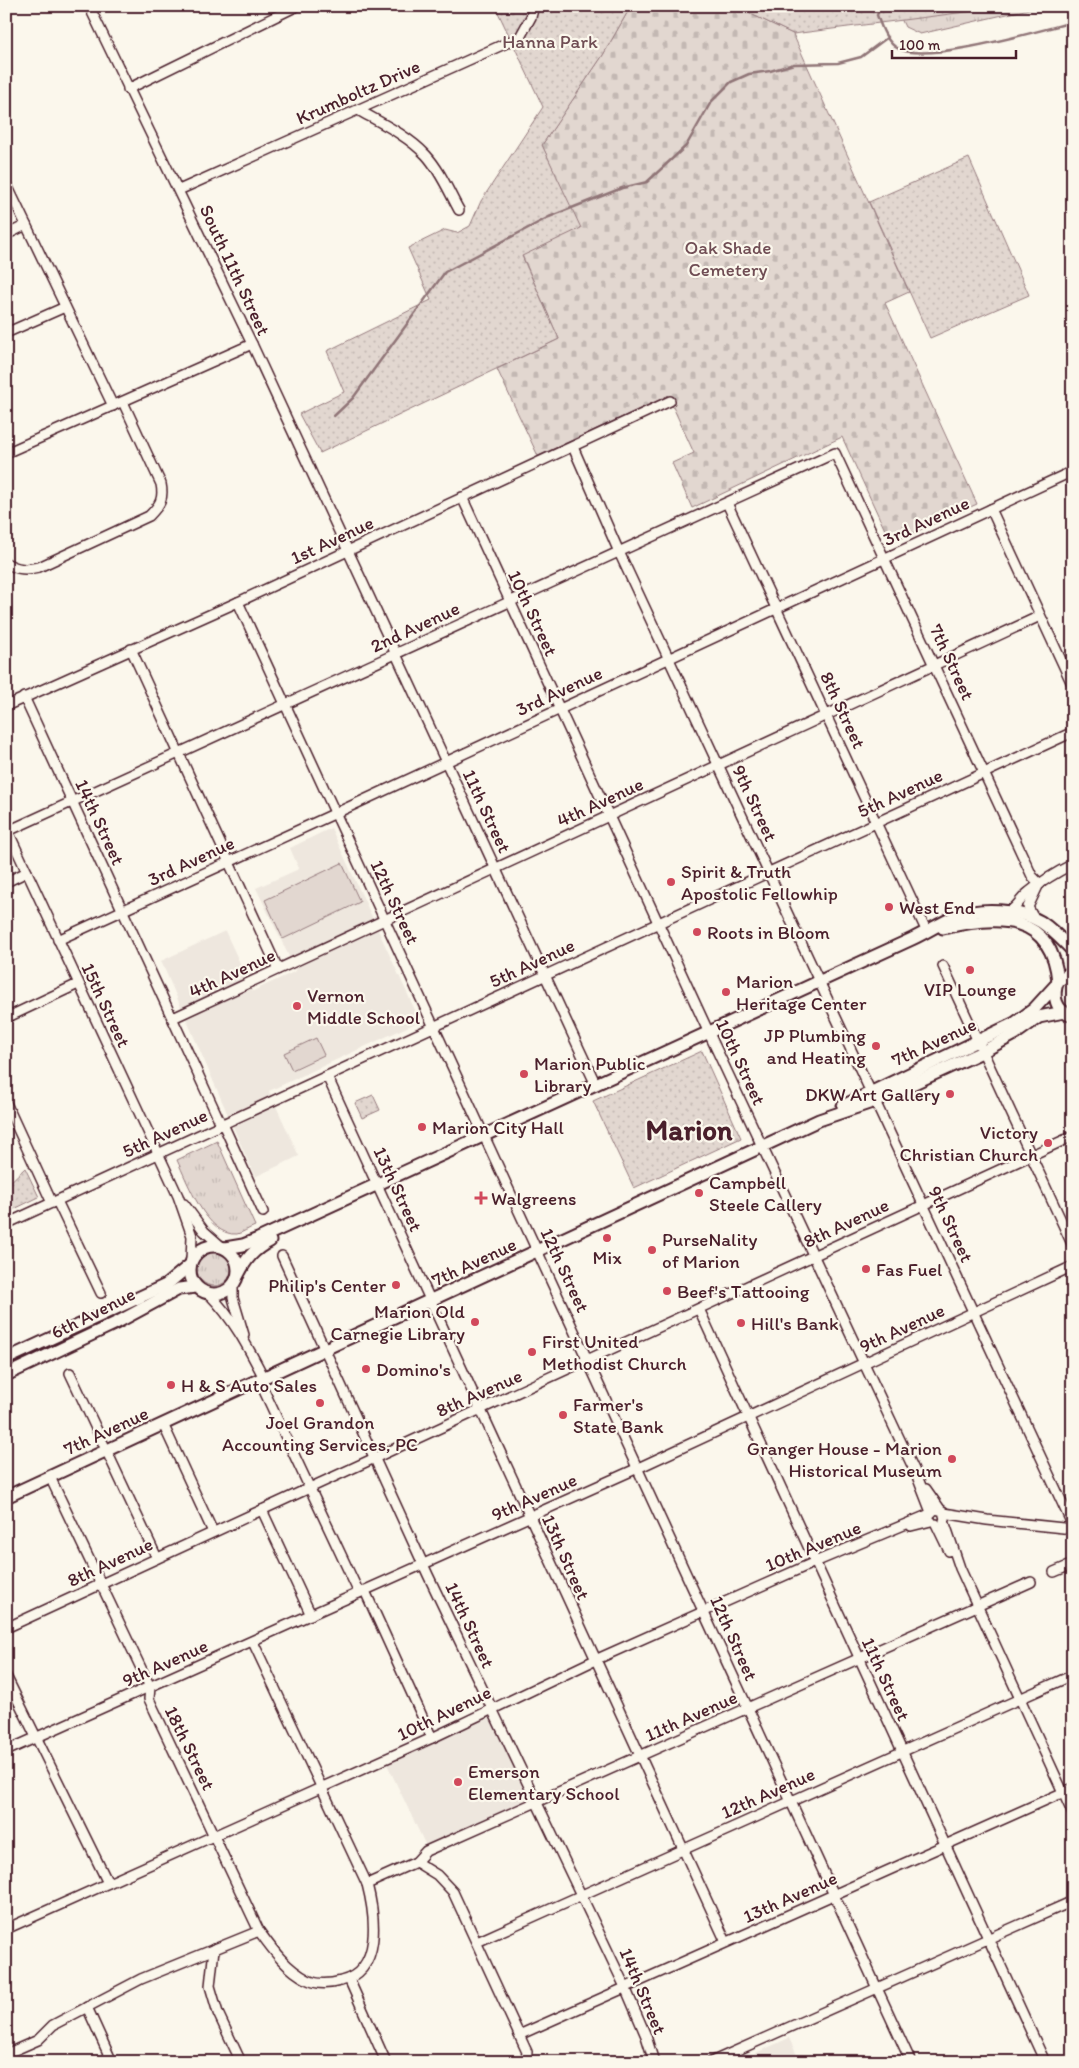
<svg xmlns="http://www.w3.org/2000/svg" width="1079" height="2068" font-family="Itim,sans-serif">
<defs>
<pattern id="grass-tufts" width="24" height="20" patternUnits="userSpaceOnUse" patternTransform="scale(1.25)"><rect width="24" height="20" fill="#e2d7d0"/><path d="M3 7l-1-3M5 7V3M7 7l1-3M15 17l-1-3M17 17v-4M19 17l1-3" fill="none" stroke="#c3b8b3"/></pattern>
<pattern id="cemetery-stones" width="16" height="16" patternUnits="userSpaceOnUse" patternTransform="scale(1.25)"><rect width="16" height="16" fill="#e2d7d0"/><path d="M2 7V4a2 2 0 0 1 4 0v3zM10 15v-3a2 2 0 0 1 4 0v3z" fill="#c3b8b3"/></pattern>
<pattern id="park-dots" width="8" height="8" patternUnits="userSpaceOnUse" patternTransform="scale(1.25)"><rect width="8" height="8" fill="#e2d7d0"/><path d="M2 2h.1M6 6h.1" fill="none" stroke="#c3b8b3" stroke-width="1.8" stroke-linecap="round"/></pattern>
</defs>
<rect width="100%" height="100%" fill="#fbf7ec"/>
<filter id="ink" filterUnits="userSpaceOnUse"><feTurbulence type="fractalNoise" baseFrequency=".02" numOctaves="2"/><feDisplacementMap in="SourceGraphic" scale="10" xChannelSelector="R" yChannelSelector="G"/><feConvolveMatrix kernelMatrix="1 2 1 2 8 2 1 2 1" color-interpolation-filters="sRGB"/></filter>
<g filter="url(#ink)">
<g fill="#eee7de">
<path d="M331 828 420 1021 269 1091 299 1156 255 1177 161 961 225 931 253 991 296 971 256 888 299 869 290 848Z"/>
<path d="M491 1717 529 1801 426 1846 387 1764Z"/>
<path d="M789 2038 800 2062H736Z"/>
</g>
<g fill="url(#grass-tufts)" stroke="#967b7e">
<path d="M895 6H1042L920 34 905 27Z"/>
<path d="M217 1141 255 1226C249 1228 242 1233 237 1234 207 1237 187 1181 177 1160Z"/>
<circle cx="214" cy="1269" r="17"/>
</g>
<path fill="url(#cemetery-stones)" stroke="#967b7e" d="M631 6H734L793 34 909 292 885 303 977 504 891 543 842 437 692 508 672 463 694 453 668 396 538 456 497 369 559 339 522 255 580 228 542 145 603 55Z"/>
<g fill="url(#park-dots)" stroke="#967b7e">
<path d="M495 6H631L603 55 542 145 581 228 522 256 559 339 320 453 299 414 344 392 327 351 431 300 408 248 445 230 457 233 470 226 481 201 543 107Z"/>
<path d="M734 6H1013L793 34Z"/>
<path d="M969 158 1029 295 930 338 869 202Z"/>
<path d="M702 1051 741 1138 634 1188 593 1101Z"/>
<path d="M373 1095 380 1110 362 1118 355 1103Z"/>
<path d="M25 1168 39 1197 6 1213V1186Z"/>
</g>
<g fill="#e2d7d0" stroke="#967b7e">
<path d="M342 863 360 902 283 939 265 900Z"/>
<path d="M316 1038 324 1055 292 1070 284 1053Z"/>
</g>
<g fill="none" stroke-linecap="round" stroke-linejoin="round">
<g stroke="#907477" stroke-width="2.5">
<path d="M881 6 877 15C881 26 887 44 899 49 930 63 1037 31 1073 22"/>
<path d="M334 416 353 398 445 272 549 217 622 188 647 182 686 146 711 102 731 82 749 74 770 71 794 64 838 63 861 57 888 37"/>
</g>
<g stroke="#4a1f2b" stroke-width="12">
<g id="minor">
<path d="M89 6 252 344 596 1085"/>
<path d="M128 89 297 6"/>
<path d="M358 110C381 123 407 135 426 155 440 170 449 192 459 210"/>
<path d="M6 183 113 406"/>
<path d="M179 190 520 37 531 17 534 6"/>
<path d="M6 235 26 225"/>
<path d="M6 333 65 307"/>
<path d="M573 447 619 552 1073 1526"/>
<path d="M6 453 252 344"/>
<path d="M462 497 714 1044 917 1476 931 1512"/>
<path d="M727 503 927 932"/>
<path d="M991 509 1073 686"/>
<path d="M6 563C18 570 26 570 39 567L149 516C160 505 164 499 161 484L123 402"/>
<path d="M238 602 911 2062"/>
<path d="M131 649 278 969"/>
<path d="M24 697 221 1124"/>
<path d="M6 706 238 602 670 401"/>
<path d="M6 827 178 1196 192 1236 191 1261"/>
<path d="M8 831 835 453 1032 876 1040 884"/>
<path d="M6 882 27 872"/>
<path d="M1009 912C1018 906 1021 898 1029 892 1042 881 1057 872 1073 864"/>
<path d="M1034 919 1028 907 1038 886"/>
<path d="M58 940 336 813 1073 471"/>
<path d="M943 966 1073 1246"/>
<path d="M6 1018 78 984"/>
<path d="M173 1018 1040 616"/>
<path d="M327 1076 726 1942"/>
<path d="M6 1103 52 1203"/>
<path d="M223 1124 263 1212"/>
<path d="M57 1201 101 1293"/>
<path d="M184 1204 204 1231 222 1247"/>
<path d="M6 1224 1073 732"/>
<path d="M282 1256 428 1575 625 1987 646 2036 654 2062"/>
<path d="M233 1284V1298L244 1335"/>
<path d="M209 1294C233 1318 248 1347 264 1378"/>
<path d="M699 1309 1045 2062"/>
<path d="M70 1373 157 1558"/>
<path d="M259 1380 359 1593"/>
<path d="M163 1424 213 1532"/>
<path d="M50 1477 150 1687 149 1699 259 1931C272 1949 286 1969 308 1980 318 1985 330 1984 341 1981 383 1971 375 1915 367 1884L253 1642"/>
<path d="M926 1489 940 1509"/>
<path d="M262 1510 311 1615"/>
<path d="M944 1513 987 1520 1073 1529"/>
<path d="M944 1521 960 1568 1073 1814"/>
<path d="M936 1524 949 1551"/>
<path d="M911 1526 931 1521"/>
<path d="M1054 1572 1073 1564"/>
<path d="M365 1591 432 1738"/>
<path d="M6 1628 1073 1136"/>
<path d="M6 1676 108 1883"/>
<path d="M6 1751 638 1468 1073 1266"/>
<path d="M416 1862 437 1875 453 1892 527 2052 526 2062"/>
<path d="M367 1884 416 1862 426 1851 1031 1582"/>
<path d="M6 1929 432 1738 595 1660 815 1562 930 1514 935 1509 943 1511 945 1519"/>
<path d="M477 1942 1073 1675"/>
<path d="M214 1949 210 1986 218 2013 241 2062"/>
<path d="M349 1979 386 2062"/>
<path d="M87 2007 112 2062"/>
<path d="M519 2035 1073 1788"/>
<path d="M6 2054 38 2040 53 2025 141 1979 259 1931"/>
<path d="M711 2062 1073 1901"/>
</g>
</g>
<g stroke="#4a1f2b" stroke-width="15">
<g id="major">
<path d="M943 928C996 915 1052 912 1058 981"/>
<path d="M1073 971 1058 981C1052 995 1055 1012 1073 1016"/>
<path d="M843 1106 1015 1023 1034 1009 1055 986"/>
<circle cx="214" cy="1270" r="24"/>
<path d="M225 1248 243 1245 258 1239 912 939C927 932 942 922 957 916 981 907 1019 909 1041 922 1053 930 1063 941 1073 951"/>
<path d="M238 1275C246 1259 254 1249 270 1241"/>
<path d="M6 1359 166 1285 190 1265"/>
<path d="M6 1375 116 1323 179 1289 196 1287"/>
<path d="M6 1497 819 1120 875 1101 982 1052 1015 1034 1039 1017 1064 1012"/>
</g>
</g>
<use href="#minor" stroke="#fbf7ec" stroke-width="9"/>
<use href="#major" stroke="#fbf7ec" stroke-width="11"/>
</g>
</g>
<g fill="#d1495b" stroke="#fbf7ec" stroke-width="2">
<circle cx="671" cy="882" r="5"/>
<circle cx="889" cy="907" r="5"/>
<circle cx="697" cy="932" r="5"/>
<circle cx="970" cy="970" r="5"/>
<circle cx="726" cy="992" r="5"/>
<circle cx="297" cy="1006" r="5"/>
<circle cx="876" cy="1046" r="5"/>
<circle cx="524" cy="1074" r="5"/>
<circle cx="950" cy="1094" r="5"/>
<circle cx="422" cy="1127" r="5"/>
<circle cx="1048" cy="1143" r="5"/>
<circle cx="699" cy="1193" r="5"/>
<path d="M478.5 1190.5h5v5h5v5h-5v5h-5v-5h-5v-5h5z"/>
<circle cx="607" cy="1238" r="5"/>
<circle cx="652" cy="1250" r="5"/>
<circle cx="866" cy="1269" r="5"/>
<circle cx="396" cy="1285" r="5"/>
<circle cx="667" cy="1291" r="5"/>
<circle cx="475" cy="1322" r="5"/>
<circle cx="741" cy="1323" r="5"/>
<circle cx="532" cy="1352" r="5"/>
<circle cx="366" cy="1369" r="5"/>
<circle cx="171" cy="1385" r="5"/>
<circle cx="320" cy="1403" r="5"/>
<circle cx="563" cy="1415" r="5"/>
<circle cx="952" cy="1459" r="5"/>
<circle cx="458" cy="1782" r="5"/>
</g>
<g text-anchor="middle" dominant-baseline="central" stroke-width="4.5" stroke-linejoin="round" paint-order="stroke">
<g font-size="19" fill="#704d54" stroke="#fbf7ec">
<text x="550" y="41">Hanna Park</text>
<text x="728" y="247">Oak Shade<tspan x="728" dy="22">Cemetery</tspan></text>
</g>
<g font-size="19" fill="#4a1f2b" stroke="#fbf7ec">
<text transform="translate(358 92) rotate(-24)">Krumboltz Drive</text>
<text transform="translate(235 270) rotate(65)">South 11th Street</text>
<text transform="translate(926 521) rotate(-25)">3rd Avenue</text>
<text transform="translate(332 540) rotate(-25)">1st Avenue</text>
<text transform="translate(533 613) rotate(65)">10th Street</text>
<text transform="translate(415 627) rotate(-25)">2nd Avenue</text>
<text transform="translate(952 662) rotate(65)">7th Street</text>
<text transform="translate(559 691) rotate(-25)">3rd Avenue</text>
<text transform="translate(843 710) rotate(65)">8th Street</text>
<text transform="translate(900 793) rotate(-25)">5th Avenue</text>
<text transform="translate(600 802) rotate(-25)">4th Avenue</text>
<text transform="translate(755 803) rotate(65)">9th Street</text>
<text transform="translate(487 811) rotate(65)">11th Street</text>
<text transform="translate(100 822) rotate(65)">14th Street</text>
<text transform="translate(191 861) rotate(-25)">3rd Avenue</text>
<text transform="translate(395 902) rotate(65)">12th Street</text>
<text transform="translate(532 963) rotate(-25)">5th Avenue</text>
<text transform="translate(232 973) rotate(-25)">4th Avenue</text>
<text transform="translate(106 1005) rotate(65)">15th Street</text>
<text transform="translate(934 1042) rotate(-25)">7th Avenue</text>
<text transform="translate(741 1062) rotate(65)">10th Street</text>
<text transform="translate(165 1133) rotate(-25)">5th Avenue</text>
<text transform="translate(398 1189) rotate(65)">13th Street</text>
<text transform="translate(846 1223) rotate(-25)">8th Avenue</text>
<text transform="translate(951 1224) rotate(65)">9th Street</text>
<text transform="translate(474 1262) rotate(-25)">7th Avenue</text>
<text transform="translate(565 1270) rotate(65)">12th Street</text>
<text transform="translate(93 1313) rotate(-27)">6th Avenue</text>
<text transform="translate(902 1328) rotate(-25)">9th Avenue</text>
<text transform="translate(479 1393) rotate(-24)">8th Avenue</text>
<text transform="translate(106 1431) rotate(-25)">7th Avenue</text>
<text transform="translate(534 1497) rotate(-24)">9th Avenue</text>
<text transform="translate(813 1546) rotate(-23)">10th Avenue</text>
<text transform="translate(566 1557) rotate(66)">13th Street</text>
<text transform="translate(110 1562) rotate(-25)">8th Avenue</text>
<text transform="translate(470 1625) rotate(65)">14th Street</text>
<text transform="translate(734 1638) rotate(66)">12th Street</text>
<text transform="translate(165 1663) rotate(-24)">9th Avenue</text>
<text transform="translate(886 1679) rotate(65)">11th Street</text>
<text transform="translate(444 1713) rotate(-26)">10th Avenue</text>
<text transform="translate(691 1716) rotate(-24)">11th Avenue</text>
<text transform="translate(190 1748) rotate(64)">18th Street</text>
<text transform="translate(768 1793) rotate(-24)">12th Avenue</text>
<text transform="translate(790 1897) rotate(-24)">13th Avenue</text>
<text transform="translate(643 1991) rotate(67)">14th Street</text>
</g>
<g font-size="19" fill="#4a1f2b" stroke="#fbf7ec" text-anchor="start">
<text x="681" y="871">Spirit &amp; Truth<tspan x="681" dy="22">Apostolic Fellowhip</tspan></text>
<text x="899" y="907">West End</text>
<text x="707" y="932">Roots in Bloom</text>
<text x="736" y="981">Marion<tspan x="736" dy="22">Heritage Center</tspan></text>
<text x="970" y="989" text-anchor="middle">VIP Lounge</text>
<text x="307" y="995">Vernon<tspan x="307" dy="22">Middle School</tspan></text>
<text x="866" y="1035" text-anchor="end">JP Plumbing<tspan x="866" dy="22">and Heating</tspan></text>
<text x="534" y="1063">Marion Public<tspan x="534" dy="22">Library</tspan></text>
<text x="940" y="1094" text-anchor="end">DKW Art Gallery</text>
<text x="432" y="1127">Marion City Hall</text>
<text x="1038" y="1132" text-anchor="end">Victory<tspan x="1038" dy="22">Christian Church</tspan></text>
<text x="709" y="1182">Campbell<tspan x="709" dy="22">Steele Callery</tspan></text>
<text x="491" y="1198">Walgreens</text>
<text x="662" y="1239">PurseNality<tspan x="662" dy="22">of Marion</tspan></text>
<text x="607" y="1257" text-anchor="middle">Mix</text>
<text x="876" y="1269">Fas Fuel</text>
<text x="386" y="1285" text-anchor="end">Philip's Center</text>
<text x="677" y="1291">Beef's Tattooing</text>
<text x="465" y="1311" text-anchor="end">Marion Old<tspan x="465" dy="22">Carnegie Library</tspan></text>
<text x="751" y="1323">Hill's Bank</text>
<text x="542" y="1341">First United<tspan x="542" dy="22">Methodist Church</tspan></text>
<text x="376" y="1369">Domino's</text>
<text x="181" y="1385">H &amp; S Auto Sales</text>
<text x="573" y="1404">Farmer's<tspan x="573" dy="22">State Bank</tspan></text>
<text x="320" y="1422" text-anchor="middle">Joel Grandon<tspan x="320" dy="22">Accounting Services, PC</tspan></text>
<text x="942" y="1448" text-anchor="end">Granger House - Marion<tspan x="942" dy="22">Historical Museum</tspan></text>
<text x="468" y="1771">Emerson<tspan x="468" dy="22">Elementary School</tspan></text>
</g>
<g font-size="29" font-weight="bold" fill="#4a1f2b" stroke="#fbf7ec">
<text x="689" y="1129">Marion</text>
</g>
</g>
<rect width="1079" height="2068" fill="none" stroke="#fbf7ec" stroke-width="25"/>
<rect x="12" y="12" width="1054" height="2043" fill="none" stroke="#4a1f2b" stroke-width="2" filter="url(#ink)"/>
<path d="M892 50v8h124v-8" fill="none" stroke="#4a1f2b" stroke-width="2.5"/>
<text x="899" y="50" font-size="15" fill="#4a1f2b" stroke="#fbf7ec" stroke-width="4" paint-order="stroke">100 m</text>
</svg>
